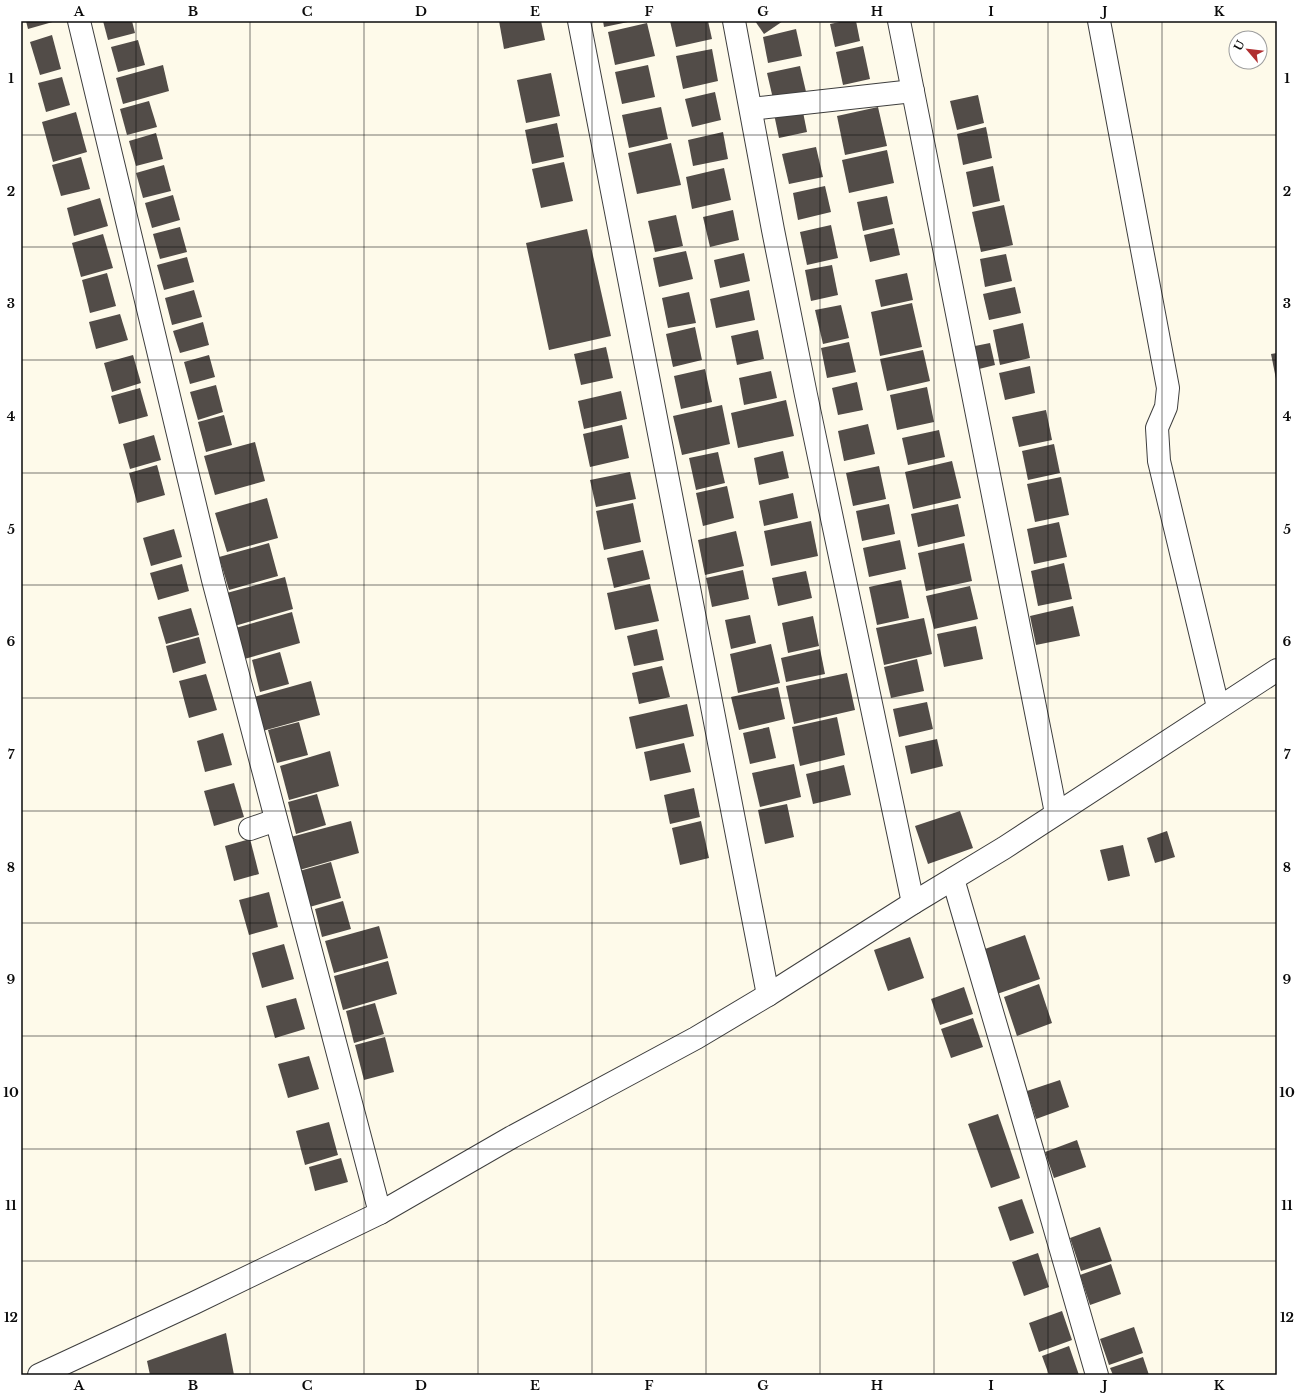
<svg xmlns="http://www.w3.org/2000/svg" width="1298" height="1396" font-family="'Libre Baskerville',serif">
<rect width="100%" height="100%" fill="#fefaea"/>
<g fill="#524c48">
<path d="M26 21H56L28 29Z"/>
<path d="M103 21H132L135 33 108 40Z"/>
<path d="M499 21H541L545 40 504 49Z"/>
<path d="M603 21H628V22L604 27Z"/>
<path d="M670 21H708L712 39 676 47Z"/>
<path d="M755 21H783L764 34Z"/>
<path d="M844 21H856L860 41 835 47 830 24Z"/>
<path d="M647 23 655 56 615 65 608 32Z"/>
<path d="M796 29 802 56 768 63 763 37Z"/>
<path d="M52 35 61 69 40 75 30 42Z"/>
<path d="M138 40 145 65 118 72 111 47Z"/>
<path d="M863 46 870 79 843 85 836 52Z"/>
<path d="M712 49 718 81 683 89 676 56Z"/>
<path d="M163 65 169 91 123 104 116 78Z"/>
<path d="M648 65 655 97 622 104 615 72Z"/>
<path d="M800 66 807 96 774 103 767 73Z"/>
<path d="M551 73 560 116 526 123 517 80Z"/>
<path d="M62 77 70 105 46 112 38 83Z"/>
<path d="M715 92 721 120 692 127 685 99Z"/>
<path d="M978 95 984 123 957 130 950 101Z"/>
<path d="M149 101 157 127 127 135 120 109Z"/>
<path d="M661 107 668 139 629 148 622 115Z"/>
<path d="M802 107 807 132 779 138 774 114Z"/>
<path d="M878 107 887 146 845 155 837 116Z"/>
<path d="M76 112 87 152 53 162 42 122Z"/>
<path d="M557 123 564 157 532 164 525 130Z"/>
<path d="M986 127 992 158 963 165 957 134Z"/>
<path d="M723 132 728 159 693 166 688 140Z"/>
<path d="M156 133 163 159 136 166 129 141Z"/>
<path d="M671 143 681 185 637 194 628 153Z"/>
<path d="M816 147 823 177 789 184 782 154Z"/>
<path d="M887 150 894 183 849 193 842 160Z"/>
<path d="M81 157 90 189 61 196 52 165Z"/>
<path d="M564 162 573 201 541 208 532 169Z"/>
<path d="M164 165 171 191 143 198 136 173Z"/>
<path d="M993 166 1000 201 973 207 966 172Z"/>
<path d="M724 168 731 200 692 209 686 177Z"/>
<path d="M825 186 831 212 798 220 793 193Z"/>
<path d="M173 195 180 220 152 228 145 203Z"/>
<path d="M887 196 893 224 863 231 857 202Z"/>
<path d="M100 198 108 226 74 236 67 208Z"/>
<path d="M1004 205 1013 245 981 252 972 212Z"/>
<path d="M733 210 739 240 710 247 703 217Z"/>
<path d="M676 215 683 246 655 252 648 221Z"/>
<path d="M831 225 838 258 807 265 800 232Z"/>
<path d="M180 227 187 252 160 259 153 234Z"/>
<path d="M894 228 900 255 870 262 864 235Z"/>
<path d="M587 229 611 336 549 350 526 243Z"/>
<path d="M103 234 113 268 81 277 72 243Z"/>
<path d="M686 251 693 279 659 287 653 258Z"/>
<path d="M744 253 750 281 720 288 714 260Z"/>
<path d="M1006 254 1012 281 985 287 980 259Z"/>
<path d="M187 257 194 282 164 290 157 265Z"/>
<path d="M832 265 838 295 811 301 805 270Z"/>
<path d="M107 273 116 306 90 313 82 280Z"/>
<path d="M907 273 913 300 881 307 875 280Z"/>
<path d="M1015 287 1021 313 989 320 983 294Z"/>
<path d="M194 290 202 317 172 325 165 298Z"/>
<path d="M749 290 755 320 716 328 710 299Z"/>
<path d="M689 292 696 323 668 328 662 298Z"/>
<path d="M912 303 922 347 880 356 871 312Z"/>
<path d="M841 305 849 338 823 344 815 310Z"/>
<path d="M120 314 128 340 96 349 89 322Z"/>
<path d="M203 322 209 345 180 353 173 331Z"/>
<path d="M1023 323 1030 358 1000 365 993 330Z"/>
<path d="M695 327 702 360 673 367 666 334Z"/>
<path d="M758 330 764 359 737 365 731 336Z"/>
<path d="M849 342 856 372 827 378 821 348Z"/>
<path d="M990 343 995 365 975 370 970 347Z"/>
<path d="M606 347 613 378 581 385 574 354Z"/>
<path d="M923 350 930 381 887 391 880 359Z"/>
<path d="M1277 353V379H1276L1271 354Z"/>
<path d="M133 355 141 383 112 392 104 363Z"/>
<path d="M209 355 215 377 190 384 184 362Z"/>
<path d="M1030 366 1035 393 1005 400 999 373Z"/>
<path d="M705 369 712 402 681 409 674 376Z"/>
<path d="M771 371 777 398 744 405 739 378Z"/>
<path d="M857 382 863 410 838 415 832 388Z"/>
<path d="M216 385 223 412 198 420 190 392Z"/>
<path d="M927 387 934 422 897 430 890 395Z"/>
<path d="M140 388 148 416 119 424 111 396Z"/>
<path d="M621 391 627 419 584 429 578 401Z"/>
<path d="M786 400 794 436 738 448 731 413Z"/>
<path d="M722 405 730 444 682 455 673 416Z"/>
<path d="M1046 410 1052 440 1019 447 1012 417Z"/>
<path d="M224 415 232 445 206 452 198 422Z"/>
<path d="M868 424 875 454 844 461 838 431Z"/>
<path d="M622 425 629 458 590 467 583 434Z"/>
<path d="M939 430 945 457 908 465 902 438Z"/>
<path d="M154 435 161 460 130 469 123 444Z"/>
<path d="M255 442 265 481 215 495 204 456Z"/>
<path d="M1054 444 1060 473 1028 480 1022 451Z"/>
<path d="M783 451 789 478 759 485 754 458Z"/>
<path d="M718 452 725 483 696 490 689 458Z"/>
<path d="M952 461 961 498 913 509 905 472Z"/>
<path d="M157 465 165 495 137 503 129 473Z"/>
<path d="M879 466 886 499 853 506 846 473Z"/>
<path d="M630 472 636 499 596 507 590 480Z"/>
<path d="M1061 477 1069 515 1035 522 1027 484Z"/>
<path d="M727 486 734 518 703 526 696 493Z"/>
<path d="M793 493 798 518 764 526 759 501Z"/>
<path d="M267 498 278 538 227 552 215 513Z"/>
<path d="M633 503 641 542 604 550 596 511Z"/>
<path d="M889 504 895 534 862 541 856 511Z"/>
<path d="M958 504 965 536 918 547 911 514Z"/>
<path d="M811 521 818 556 771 566 764 531Z"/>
<path d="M1059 522 1067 557 1034 564 1027 529Z"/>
<path d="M174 529 182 557 151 566 143 538Z"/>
<path d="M736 531 744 566 705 575 698 540Z"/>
<path d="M900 540 906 569 869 577 863 548Z"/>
<path d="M269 543 278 576 229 590 219 557Z"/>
<path d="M964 543 972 581 926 591 918 553Z"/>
<path d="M643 550 650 579 614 588 607 558Z"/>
<path d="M1064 563 1072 599 1038 606 1031 571Z"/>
<path d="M182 564 189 591 158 600 150 573Z"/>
<path d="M743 570 749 599 712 607 706 578Z"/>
<path d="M806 571 812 598 778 606 772 578Z"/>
<path d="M285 577 293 609 231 627 223 594Z"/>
<path d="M901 580 909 618 877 625 869 587Z"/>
<path d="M650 584 659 621 615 630 607 593Z"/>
<path d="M970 586 978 619 934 629 926 596Z"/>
<path d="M1073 606 1080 636 1036 645 1030 616Z"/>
<path d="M191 608 199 635 166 644 158 617Z"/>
<path d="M292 612 300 643 241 660 232 629Z"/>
<path d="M750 615 756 643 731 649 725 620Z"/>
<path d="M813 616 819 646 788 653 782 623Z"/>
<path d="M924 618 932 654 884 665 876 628Z"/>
<path d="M976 626 983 659 944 667 937 634Z"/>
<path d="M657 629 664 660 634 666 627 636Z"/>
<path d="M199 637 206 663 173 673 166 646Z"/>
<path d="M771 644 780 683 738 693 730 654Z"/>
<path d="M820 649 825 674 786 682 781 658Z"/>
<path d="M280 652 289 684 260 692 252 660Z"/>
<path d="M917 659 924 691 891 698 884 667Z"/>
<path d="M662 666 670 697 639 704 632 673Z"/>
<path d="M847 673 855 710 794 724 786 686Z"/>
<path d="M206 674 217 710 189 718 179 681Z"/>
<path d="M311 681 320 715 259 732 250 698Z"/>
<path d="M778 687 785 719 739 730 731 697Z"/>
<path d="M927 702 933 729 899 737 893 709Z"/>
<path d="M687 704 694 736 636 749 629 717Z"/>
<path d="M837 717 845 755 800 766 792 727Z"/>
<path d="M299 722 308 755 277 763 268 730Z"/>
<path d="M769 727 776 758 750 764 743 733Z"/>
<path d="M223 733 232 765 205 772 197 741Z"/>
<path d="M937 739 943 766 911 774 905 746Z"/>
<path d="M684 743 691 772 650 781 644 752Z"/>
<path d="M330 751 339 786 289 800 280 766Z"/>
<path d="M794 764 801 797 760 807 752 773Z"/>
<path d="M844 765 851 795 813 804 806 774Z"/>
<path d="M234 783 244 817 214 826 204 791Z"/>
<path d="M694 788 700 817 670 824 664 795Z"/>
<path d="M317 794 326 825 296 834 288 802Z"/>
<path d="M787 804 794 837 765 844 758 810Z"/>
<path d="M960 811 973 848 928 864 915 826Z"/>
<path d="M351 821 359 853 296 871 287 838Z"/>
<path d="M701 821 709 858 680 865 672 828Z"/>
<path d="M1167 831 1175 857 1155 863 1147 838Z"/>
<path d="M250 839 259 874 234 881 225 846Z"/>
<path d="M1123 845 1130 876 1108 881 1100 850Z"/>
<path d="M331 862 341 898 306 908 296 872Z"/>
<path d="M269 892 278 927 249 935 239 900Z"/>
<path d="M343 901 351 929 322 937 315 909Z"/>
<path d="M379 926 388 958 334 973 325 941Z"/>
<path d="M1025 935 1040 979 997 994 982 950Z"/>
<path d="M910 937 924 978 888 991 874 950Z"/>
<path d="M284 944 294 979 262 988 252 953Z"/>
<path d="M388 961 397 994 343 1010 334 976Z"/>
<path d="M1039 984 1052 1023 1017 1036 1004 997Z"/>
<path d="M964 987 973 1014 940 1025 931 999Z"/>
<path d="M296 998 305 1029 275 1038 266 1006Z"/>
<path d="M375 1003 384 1034 354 1043 346 1011Z"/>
<path d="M973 1018 983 1047 951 1058 941 1029Z"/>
<path d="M385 1037 394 1072 364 1080 355 1045Z"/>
<path d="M309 1056 319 1089 288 1098 278 1064Z"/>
<path d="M1060 1080 1069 1107 1036 1119 1027 1091Z"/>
<path d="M998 1114 1020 1178 991 1188 968 1124Z"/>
<path d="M329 1122 338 1155 305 1165 296 1131Z"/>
<path d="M1077 1140 1086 1167 1054 1178 1045 1152Z"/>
<path d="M341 1158 348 1182 315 1191 309 1167Z"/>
<path d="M1022 1199 1034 1233 1010 1241 998 1207Z"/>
<path d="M1100 1227 1112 1261 1081 1271 1070 1238Z"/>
<path d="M1038 1253 1049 1287 1024 1296 1012 1262Z"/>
<path d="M1111 1264 1121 1294 1090 1305 1080 1275Z"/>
<path d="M1062 1311 1072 1340 1039 1352 1029 1323Z"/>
<path d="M1134 1327 1143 1353 1109 1365 1100 1339Z"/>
<path d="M226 1333 234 1375H150L147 1361Z"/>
<path d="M1069 1346 1079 1375H1049L1042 1356Z"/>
<path d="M1143 1357 1149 1375H1113L1110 1368Z"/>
</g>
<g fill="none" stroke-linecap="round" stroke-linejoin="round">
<g stroke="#3e3e3e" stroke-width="24">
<g id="minor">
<path d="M79 21 213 580 380 1213"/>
<path d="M579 21 768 995"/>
<path d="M734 21 773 230 806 395 913 903"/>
<path d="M899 21 1056 813"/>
<path d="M1099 21 1168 388 1166 407 1157 428 1159 461 1218 707"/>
<path d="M751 109 913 91"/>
<path d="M250 829 276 820"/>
<path d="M953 879 1012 1080 1097 1375"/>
<path d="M39 1375 194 1303 380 1213 512 1137 696 1038 768 995 913 903 1004 848 1277 670"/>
</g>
</g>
<use href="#minor" stroke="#fff" stroke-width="22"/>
</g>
<path fill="none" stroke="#0b0b0b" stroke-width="1" stroke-opacity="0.55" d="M136 21V1375M250 21V1375M364 21V1375M478 21V1375M592 21V1375M706 21V1375M820 21V1375M934 21V1375M1048 21V1375M1162 21V1375M21 135H1277M21 247H1277M21 360H1277M21 473H1277M21 585H1277M21 698H1277M21 811H1277M21 923H1277M21 1036H1277M21 1149H1277M21 1261H1277"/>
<rect width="1298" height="1396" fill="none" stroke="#ffffff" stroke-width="44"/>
<g transform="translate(1248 50) rotate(298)"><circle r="19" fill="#ffffff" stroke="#9d9d9d"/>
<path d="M0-3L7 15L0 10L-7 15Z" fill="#b02e30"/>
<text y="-6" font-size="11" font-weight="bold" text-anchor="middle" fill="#0b0b0b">U</text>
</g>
<rect x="22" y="22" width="1254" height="1352" fill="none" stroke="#0b0b0b" stroke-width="1.5"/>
<g font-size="13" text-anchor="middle" font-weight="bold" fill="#0b0b0b">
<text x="79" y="16">A</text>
<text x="193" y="16">B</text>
<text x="307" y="16">C</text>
<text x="421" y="16">D</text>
<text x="535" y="16">E</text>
<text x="649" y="16">F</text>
<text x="763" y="16">G</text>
<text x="877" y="16">H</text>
<text x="991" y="16">I</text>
<text x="1105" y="16">J</text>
<text x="1219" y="16">K</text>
<text x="11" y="83">1</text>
<text x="1287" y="83">1</text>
<text x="11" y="196">2</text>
<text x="1287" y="196">2</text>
<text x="11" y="308">3</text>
<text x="1287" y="308">3</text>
<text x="11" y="421">4</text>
<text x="1287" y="421">4</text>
<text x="11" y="534">5</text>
<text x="1287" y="534">5</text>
<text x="11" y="646">6</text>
<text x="1287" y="646">6</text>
<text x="11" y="759">7</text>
<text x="1287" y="759">7</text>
<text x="11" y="872">8</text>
<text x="1287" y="872">8</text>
<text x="11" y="984">9</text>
<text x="1287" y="984">9</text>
<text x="11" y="1097">10</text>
<text x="1287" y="1097">10</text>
<text x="11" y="1210">11</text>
<text x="1287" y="1210">11</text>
<text x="11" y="1322">12</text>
<text x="1287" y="1322">12</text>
<text x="79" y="1390">A</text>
<text x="193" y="1390">B</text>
<text x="307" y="1390">C</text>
<text x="421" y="1390">D</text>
<text x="535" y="1390">E</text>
<text x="649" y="1390">F</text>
<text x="763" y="1390">G</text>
<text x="877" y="1390">H</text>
<text x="991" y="1390">I</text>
<text x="1105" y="1390">J</text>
<text x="1219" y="1390">K</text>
</g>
</svg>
